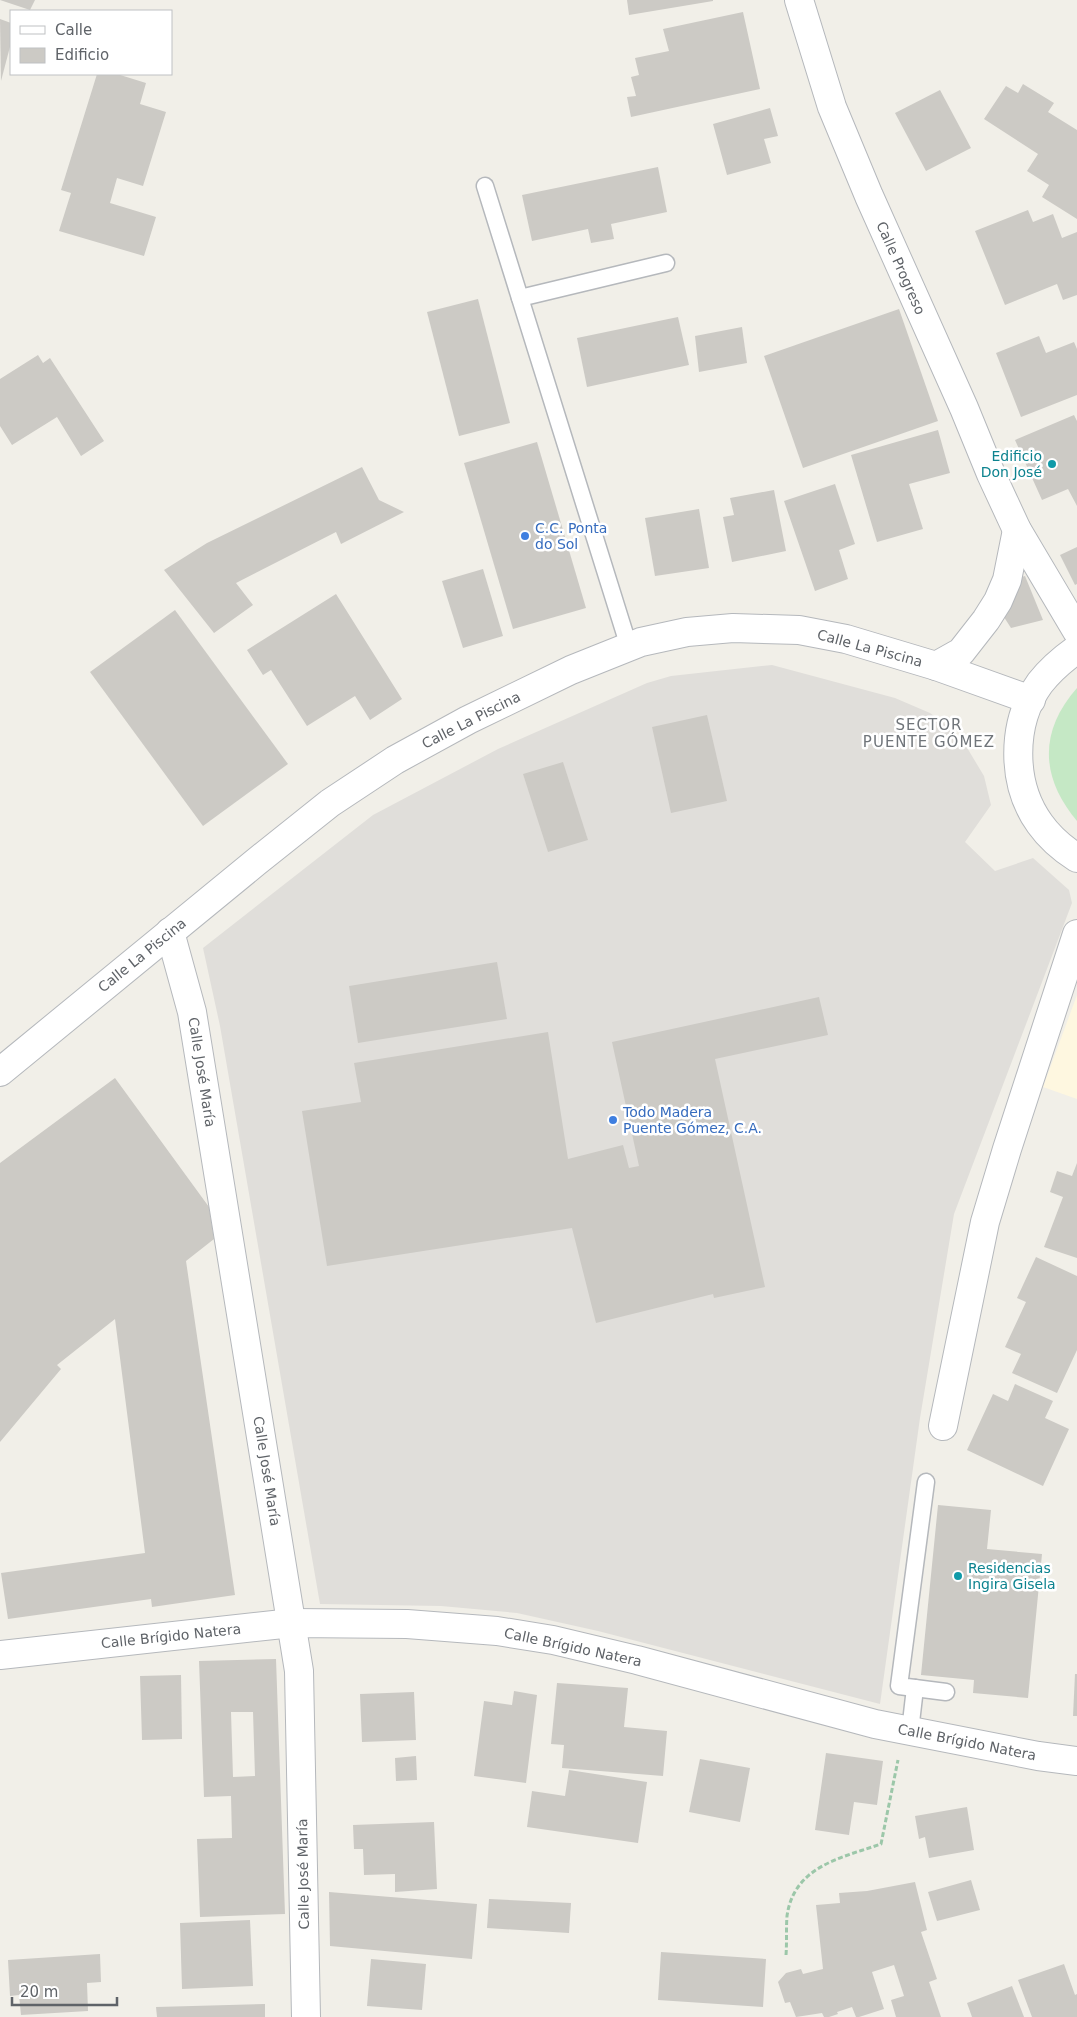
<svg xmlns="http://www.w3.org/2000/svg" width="1077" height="2017" font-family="'DejaVu Sans',sans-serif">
<rect width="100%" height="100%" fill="#f1efe8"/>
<path fill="#fef7e0" d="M1077 995V1099L1043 1087Z"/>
<path fill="#e0deda" d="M772 665 895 698 930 713 949 727 966 746 984 776 991 805 965 842 995 871 1033 858 1069 890 1072 903 954 1214 920 1418 880 1704 598 1631 517 1613 441 1606 320 1604 220 1026 203 948 373 815 498 749 647 683 671 676Z"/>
<path fill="#c5e8c5" d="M1077 688V821C1040 777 1039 731 1077 688Z"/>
<g fill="#cccac5" fill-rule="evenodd">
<path d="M0 0H35L30 10Z"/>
<path d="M627 0H713V1L629 15Z"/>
<path d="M743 12 760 89 631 117 627 97 636 96 631 77 639 75 635 58 669 51 663 29Z"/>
<path d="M0 19 11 23V43L1 81Z"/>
<path d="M97 74H117L146 83 140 104 166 112 143 186 117 178 110 203 156 217 144 256 59 231 71 193 61 190Z"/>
<path d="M1023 84 1054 103 1048 112 1077 130V219L1042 197 1049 185 1027 171 1038 154 984 119 1006 86 1018 93Z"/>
<path d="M940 90 971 148 926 171 895 113Z"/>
<path d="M770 108 778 136 764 139 771 163 727 175 713 124Z"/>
<path d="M658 167 667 212 611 224 614 239 591 243 588 229 532 241 522 195Z"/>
<path d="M1028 210 1033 222 1053 214 1062 238 1077 232V295L1063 300 1057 284 1005 305 975 231Z"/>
<path d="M478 299 510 423 459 436 427 312Z"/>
<path d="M899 309 938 421 803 468 764 356Z"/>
<path d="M678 317 689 365 587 387 577 338Z"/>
<path d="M742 327 747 363 699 372 695 336Z"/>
<path d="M1039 336 1046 353 1074 342 1077 349V395L1021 417 996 353Z"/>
<path d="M38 355 43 363 50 358 104 441 81 456 57 417 12 445 0 426V379Z"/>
<path d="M1074 415 1077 421V506L1068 489 1042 500 1015 440Z"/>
<path d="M938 430 950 473 909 484 923 529 877 542 851 455Z"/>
<path d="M537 442 586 608 513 629 464 463Z"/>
<path d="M362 467 379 500 404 512 341 544 336 532 236 583 253 605 214 633 164 570 207 543Z"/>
<path d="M835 484 855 544 839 550 848 579 815 591 784 501Z"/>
<path d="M774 490 786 551 732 562 723 517 734 515 730 498Z"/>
<path d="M699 509 709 568 655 576 645 518Z"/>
<path d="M1077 547V584L1075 585 1060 555Z"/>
<path d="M483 569 503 636 463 648 442 581Z"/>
<path d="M1025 576 1043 620 1011 628 1002 614 1018 578Z"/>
<path d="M336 594 402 699 370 720 355 696 307 726 271 670 263 675 247 650Z"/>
<path d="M175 610 288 764 203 826 90 672Z"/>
<path d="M707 715 727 801 671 813 652 727Z"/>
<path d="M563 762 588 840 548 852 523 774Z"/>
<path d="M497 962 507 1019 358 1043 349 986Z"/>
<path d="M819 997 828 1035 715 1059 765 1287 714 1298 713 1294 596 1323 572 1228 327 1266 302 1111 361 1102 354 1063 548 1032 568 1159 623 1145 629 1168 639 1166 612 1042Z"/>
<path d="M115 1078 209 1207 214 1239 186 1261 235 1595 152 1607 151 1599 8 1619 1 1573 145 1553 115 1319 57 1365 61 1369 0 1442V1163Z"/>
<path d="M1077 1163V1258L1044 1247 1063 1197 1050 1192 1057 1171 1072 1176Z"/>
<path d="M1036 1257 1077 1276V1350L1057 1393 1012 1373 1021 1354 1005 1347 1026 1302 1017 1298Z"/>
<path d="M1015 1384 1053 1401 1045 1418 1069 1429 1043 1486 967 1450 993 1394 1008 1401Z"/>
<path d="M938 1505 991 1510 987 1549 1042 1554 1028 1698 973 1693 974 1680 921 1675Z"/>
<path d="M276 1659 285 1914 200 1917 197 1839 232 1838 231 1796 204 1797 199 1661ZM231 1712H253L255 1776 233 1777Z"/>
<path d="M1075 1674H1077V1716H1073Z"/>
<path d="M181 1675 182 1739 142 1740 140 1676Z"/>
<path d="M557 1683 628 1688 624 1727 667 1731 663 1776 562 1768 564 1745 551 1744Z"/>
<path d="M514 1691 537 1695 526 1783 474 1776 484 1701 512 1705Z"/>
<path d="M414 1692 416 1740 362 1742 360 1694Z"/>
<path d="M826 1753 883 1761 877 1805 854 1802 849 1835 815 1830Z"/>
<path d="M416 1756 417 1780 396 1781 395 1758Z"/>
<path d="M700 1759 750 1768 740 1822 689 1812Z"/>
<path d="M569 1770 647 1782 638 1843 527 1827 532 1791 565 1796Z"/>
<path d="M967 1807 974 1850 929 1858 925 1837 919 1839 915 1816Z"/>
<path d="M434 1822 437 1889 395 1892V1874L364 1875 363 1849H354L353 1825Z"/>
<path d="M971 1880 980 1910 937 1921 928 1892Z"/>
<path d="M915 1882 927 1930 921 1932 937 1979 929 1982 941 2017H896L891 2000 904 1996 894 1965 872 1972 884 2009 859 2017H856L852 2007 837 2012 838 2014 829 2017H824L822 2013 796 2017 790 2002 785 2003 778 1982 786 1973 801 1969 803 1974 823 1969 816 1905 840 1903 839 1893 867 1891Z"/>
<path d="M329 1892 477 1904 472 1959 330 1946Z"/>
<path d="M489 1899 571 1903 569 1933 487 1928Z"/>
<path d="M250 1920 253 1986 182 1989 180 1923Z"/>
<path d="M661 1952 766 1959 763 2007 658 2000Z"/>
<path d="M100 1954 101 1982 87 1983 88 2011 21 2015 19 1995 10 1996 8 1960Z"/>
<path d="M371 1959 426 1964 422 2010 367 2006Z"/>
<path d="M1064 1964 1075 1995 1077 1994V2017H1032L1018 1980Z"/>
<path d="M1012 1986 1024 2017H972L967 2003Z"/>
<path d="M265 2004V2017H157L156 2007Z"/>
</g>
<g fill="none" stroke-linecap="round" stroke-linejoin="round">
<g stroke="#b5b8bc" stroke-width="19">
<g id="service">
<path d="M485 186 629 647"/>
<path d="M520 298 666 263"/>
<path d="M926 1482 899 1686 946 1692"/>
<path d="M910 1731 915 1688"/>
</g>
</g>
<g stroke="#b5b8bc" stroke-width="30">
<g id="minor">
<path d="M799 0 832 107 869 196 964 408 991 474 1017 530 1077 631"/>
<path d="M936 666 961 652 986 620 998 601 1007 580 1017 530"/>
<path d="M170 932 192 1012 299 1671 306 2017"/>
<path d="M0 1072 256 862 330 803 395 760 468 720 571 670 641 642 687 632 733 628 799 630 846 639 936 666 1031 700"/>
<path d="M943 1426 985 1222 1007 1149 1077 934"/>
<path d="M0 1655 292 1623 407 1624 497 1631 553 1640 637 1660 875 1724 1038 1756 1077 1761"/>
</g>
</g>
<g stroke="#b5b8bc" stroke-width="30">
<path id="tertiary" d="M1077 649C1063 659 1051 669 1040 683 1011 723 1011 784 1040 824 1050 838 1063 849 1077 858"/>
</g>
<path stroke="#9cc7a9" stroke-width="3" stroke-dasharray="5 2.5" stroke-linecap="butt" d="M786 1955C787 1942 786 1929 787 1916 794 1866 841 1858 881 1844L898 1760"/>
<use href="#service" stroke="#fff" stroke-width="16"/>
<use href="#minor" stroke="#fff" stroke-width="28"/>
<use href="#tertiary" stroke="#fff" stroke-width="28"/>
</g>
<g fill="#0f9aa8" stroke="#fff" stroke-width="2">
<circle cx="1052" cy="464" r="5"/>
<circle cx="958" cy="1576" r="5"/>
</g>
<g fill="#3f7fe0" stroke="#fff" stroke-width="2">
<circle cx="525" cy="536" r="5"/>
<circle cx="613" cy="1120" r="5"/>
</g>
<g text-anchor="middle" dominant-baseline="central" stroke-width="5" stroke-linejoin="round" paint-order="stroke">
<g font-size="14" fill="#5f6368" stroke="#fff">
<text transform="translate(901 268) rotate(66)">Calle Progreso</text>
<text transform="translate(870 648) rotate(15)">Calle La Piscina</text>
<text transform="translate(471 720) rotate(-27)">Calle La Piscina</text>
<text transform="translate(142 955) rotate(-39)">Calle La Piscina</text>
<text transform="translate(202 1072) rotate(81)">Calle José María</text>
<text transform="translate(267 1471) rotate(81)">Calle José María</text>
<text transform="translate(171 1636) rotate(-6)">Calle Brígido Natera</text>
<text transform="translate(573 1647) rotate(12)">Calle Brígido Natera</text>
<text transform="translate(967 1742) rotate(11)">Calle Brígido Natera</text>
<text transform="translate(303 1874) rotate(-91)">Calle José María</text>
</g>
<g font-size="14" fill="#0d838f" stroke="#fff" text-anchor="end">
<text x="1042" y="456">Edificio<tspan x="1042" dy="16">Don José</tspan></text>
<text x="968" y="1568" text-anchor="start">Residencias<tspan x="968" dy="16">Ingira Gisela</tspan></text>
</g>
<g font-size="14" fill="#366cbe" stroke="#fff" text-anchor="start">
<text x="535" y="528">C.C. Ponta<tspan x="535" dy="16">do Sol</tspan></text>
<text x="623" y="1112">Todo Madera<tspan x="623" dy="16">Puente Gómez, C.A.</tspan></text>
</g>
<g font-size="15" letter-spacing="1" fill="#70757a" stroke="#fff">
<text x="929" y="725">SECTOR<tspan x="929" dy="17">PUENTE GÓMEZ</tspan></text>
</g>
</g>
<rect x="10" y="10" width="162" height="65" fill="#ffffff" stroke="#bfc1c3"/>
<rect x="20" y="26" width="25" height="8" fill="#ffffff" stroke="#bfc1c3"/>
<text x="55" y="35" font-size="15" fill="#5f6368">Calle</text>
<rect x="20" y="48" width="25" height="15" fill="#cccac5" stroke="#bfc1c3"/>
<text x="55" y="60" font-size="15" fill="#5f6368">Edificio</text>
<path d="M12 1997v8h105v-8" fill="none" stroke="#5f6368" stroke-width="2.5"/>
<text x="20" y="1997" font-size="15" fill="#5f6368" stroke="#ffffff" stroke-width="4" paint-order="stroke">20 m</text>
</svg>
